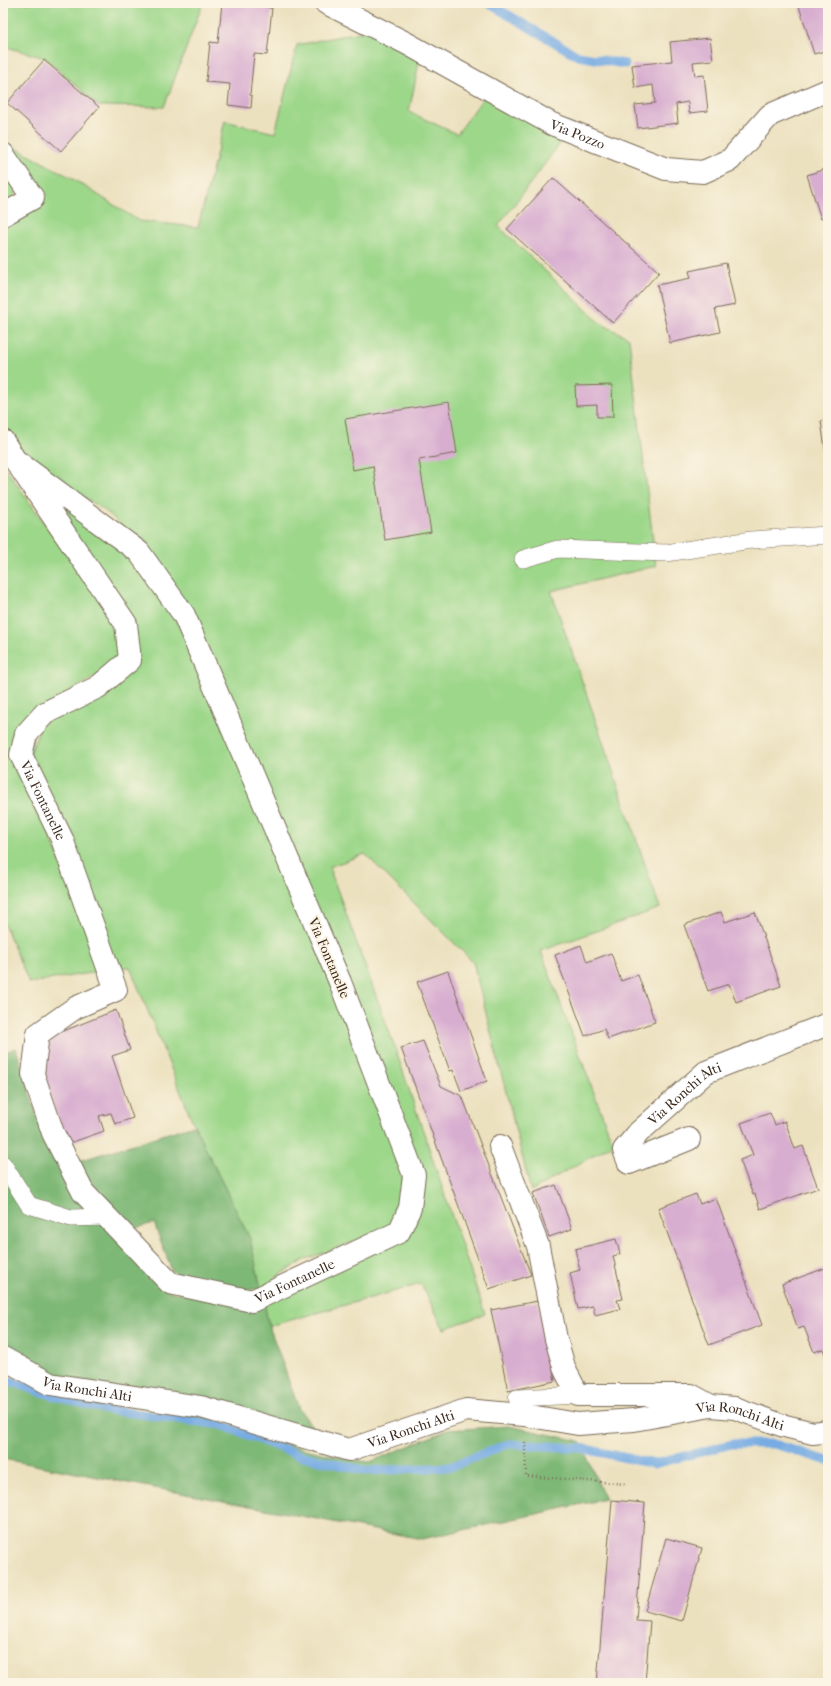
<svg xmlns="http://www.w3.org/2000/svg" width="831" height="1686" font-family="'IM FELL French Canon',serif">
<rect width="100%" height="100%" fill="#fcf5e5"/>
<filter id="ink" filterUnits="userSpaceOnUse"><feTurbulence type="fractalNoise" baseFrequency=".025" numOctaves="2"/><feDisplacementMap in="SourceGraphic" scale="8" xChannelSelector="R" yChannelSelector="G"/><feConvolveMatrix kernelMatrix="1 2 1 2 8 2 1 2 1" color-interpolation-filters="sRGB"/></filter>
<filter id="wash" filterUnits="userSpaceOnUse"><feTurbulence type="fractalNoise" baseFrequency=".012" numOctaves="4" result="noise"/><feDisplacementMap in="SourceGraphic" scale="16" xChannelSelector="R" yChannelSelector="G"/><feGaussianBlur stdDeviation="0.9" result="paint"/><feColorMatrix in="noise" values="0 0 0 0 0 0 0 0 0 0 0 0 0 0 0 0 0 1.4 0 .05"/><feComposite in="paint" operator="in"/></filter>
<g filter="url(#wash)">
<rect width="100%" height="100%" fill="#ece1bf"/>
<g fill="#9dd78a" stroke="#6c8054">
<path d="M3 3H203L164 107 99 106 45 58 3 46Z"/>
<path d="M379 28 421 53 409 112 457 134 484 97 574 125 498 226 600 323 629 338 656 566 551 591 660 908 541 951 613 1144 531 1191 473 962 365 854 329 867 394 1045 485 1314 444 1329 421 1284 269 1326 264 1303 390 1242 420 1175 148 549 104 510 19 456 3 434V226L38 197 8 144 70 177 139 221 198 227 225 121 275 133 297 45Z"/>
<path d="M3 170 14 183 15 195 3 209Z"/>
<path d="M3 465 113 619 123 644 121 662 33 713 31 786 102 971 29 983 3 921Z"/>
<path d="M33 479 123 548 176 617 297 899 405 1168 401 1202 392 1228 304 1260 278 1276 261 1289 250 1239 194 1125 130 967 117 968 30 756 40 726 139 657Z"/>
</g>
<g fill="#7eb876" stroke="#5c714a">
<path d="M16 1048 40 1127 170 1292 264 1303 269 1326 299 1409 315 1430 50 1381 3 1354V1053Z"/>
<path d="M194 1125 250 1239 261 1289 244 1290 193 1283 172 1271 154 1223 132 1229 73 1163Z"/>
<path d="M3 1378 59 1399 125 1415 204 1416 293 1446 346 1459 370 1462 447 1430 509 1426 580 1441 605 1499 422 1539 3 1459Z"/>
</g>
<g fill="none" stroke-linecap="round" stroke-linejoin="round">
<g stroke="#76abe3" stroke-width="9">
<path d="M3 3H4"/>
<path d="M488 3 578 56 625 64"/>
<path d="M3 1378 37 1391 103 1409 222 1425 299 1455 366 1471 450 1467 508 1444 581 1448 654 1464 732 1444H774L828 1461"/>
</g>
</g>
<g id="blocks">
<g fill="#d8aed0">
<path d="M222 3H269V8H272L267 55 254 54 250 95 252 96 251 108 228 105 230 84 206 82 210 42 218 43Z"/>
<path d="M798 3H828V50L814 54Z"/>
<path d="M710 38 713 60 693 62 695 76 704 75 708 111 689 113 688 102 676 104 678 123 638 128 635 105 655 103 653 85 635 88 632 65 672 61 670 42Z"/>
<path d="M44 60 99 107 61 151 7 103Z"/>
<path d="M828 168V216L821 219 807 175Z"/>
<path d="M553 178 659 272 613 323 507 229Z"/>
<path d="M726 263 735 305 715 309 720 332 670 343 657 285 691 278 689 271Z"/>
<path d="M612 385 613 417H597V405L576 406 575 386Z"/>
<path d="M449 402 457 453 419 460 431 532 385 540 373 466 353 470 345 419Z"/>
<path d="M828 420V462L827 463 821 421Z"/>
<path d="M721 912 725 922 755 912 781 986 736 1002 729 984 708 991 684 925Z"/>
<path d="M581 945 587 962 611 953 621 981 638 975 655 1022 608 1039 604 1029 585 1036 555 955Z"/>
<path d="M448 971 487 1081 461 1091 453 1070 450 1071 417 982Z"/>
<path d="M116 1010 130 1050 112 1056 133 1118 115 1124 111 1113 99 1116 104 1131 67 1144 42 1072 46 1038Z"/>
<path d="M423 1041 441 1086 462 1096 531 1275 489 1289 401 1048Z"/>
<path d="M770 1113 775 1125 785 1121 795 1149 803 1146 818 1188 760 1209 755 1194 753 1195 740 1160 753 1155 741 1123Z"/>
<path d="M556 1185 572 1229 549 1237 533 1193Z"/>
<path d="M696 1194 700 1204 716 1198 762 1325 709 1345 658 1208Z"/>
<path d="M616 1239 620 1254 613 1256 623 1299 617 1300 620 1309 595 1315 593 1306 578 1309 570 1273 580 1270 575 1249Z"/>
<path d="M828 1267V1363L823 1349 814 1352 804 1327 798 1329 782 1284Z"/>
<path d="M538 1301 555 1381 508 1391 491 1310Z"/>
<path d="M612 1500 645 1503 636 1620 650 1621 645 1683H597Z"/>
<path d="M666 1538 702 1548 682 1621 645 1611Z"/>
</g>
</g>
</g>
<g filter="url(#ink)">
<use href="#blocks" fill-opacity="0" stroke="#796a56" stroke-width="1"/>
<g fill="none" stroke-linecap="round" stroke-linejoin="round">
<g stroke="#796a56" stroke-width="18">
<g id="service">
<path d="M523 559 558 549 666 553 751 540 828 535"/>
<path d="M3 1164 29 1205 71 1218 106 1217"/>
<path d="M517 1398 578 1395"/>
</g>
</g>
<g stroke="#796a56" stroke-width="24">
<g id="minor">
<path id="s1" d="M326 3 406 43 552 124 666 169 703 172 730 160 770 115 828 90"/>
<path d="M3 154 33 198 3 215"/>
<path id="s2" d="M3 441 15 460 126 624 130 660 98 687 45 713 26 734 21 755 62 839 116 990 75 1008 38 1034 33 1074 53 1133 83 1192 170 1283 252 1301 399 1232 410 1208 414 1175 340 982 184 615 139 552 15 460"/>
<path id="s3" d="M689 1139 629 1163 624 1150 639 1132 706 1072 828 1024"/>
<path d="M500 1146 538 1246 556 1339 565 1370 578 1395H691L711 1406"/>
<path id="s4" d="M3 1358 50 1384 201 1407 349 1450 466 1410 524 1415 578 1424 634 1420 711 1406 735 1408 781 1425 813 1433 828 1431"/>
</g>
</g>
<path stroke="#796a56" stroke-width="2.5" stroke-dasharray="1 3" stroke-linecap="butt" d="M525 1442 526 1476 627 1484"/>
<use href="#service" stroke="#fff" stroke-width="17"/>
<use href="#minor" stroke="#fff" stroke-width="22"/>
</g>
</g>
<g text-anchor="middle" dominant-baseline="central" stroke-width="4" stroke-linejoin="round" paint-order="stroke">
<g font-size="14" fill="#3b2a1e" stroke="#fcf5e5">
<text stroke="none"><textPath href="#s1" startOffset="284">Via Pozzo</textPath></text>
<text stroke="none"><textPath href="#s2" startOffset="458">Via Fontanelle</textPath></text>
<text transform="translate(329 958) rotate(67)">Via Fontanelle</text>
<text stroke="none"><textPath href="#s3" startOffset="162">Via Ronchi Alti</textPath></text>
<text stroke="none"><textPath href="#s2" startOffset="1177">Via Fontanelle</textPath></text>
<text stroke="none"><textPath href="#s4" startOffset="91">Via Ronchi Alti</textPath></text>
<text stroke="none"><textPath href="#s4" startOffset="762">Via Ronchi Alti</textPath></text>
<text stroke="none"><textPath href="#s4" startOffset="426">Via Ronchi Alti</textPath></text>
</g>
</g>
<rect width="831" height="1686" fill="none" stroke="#fcf5e5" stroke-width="16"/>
</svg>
